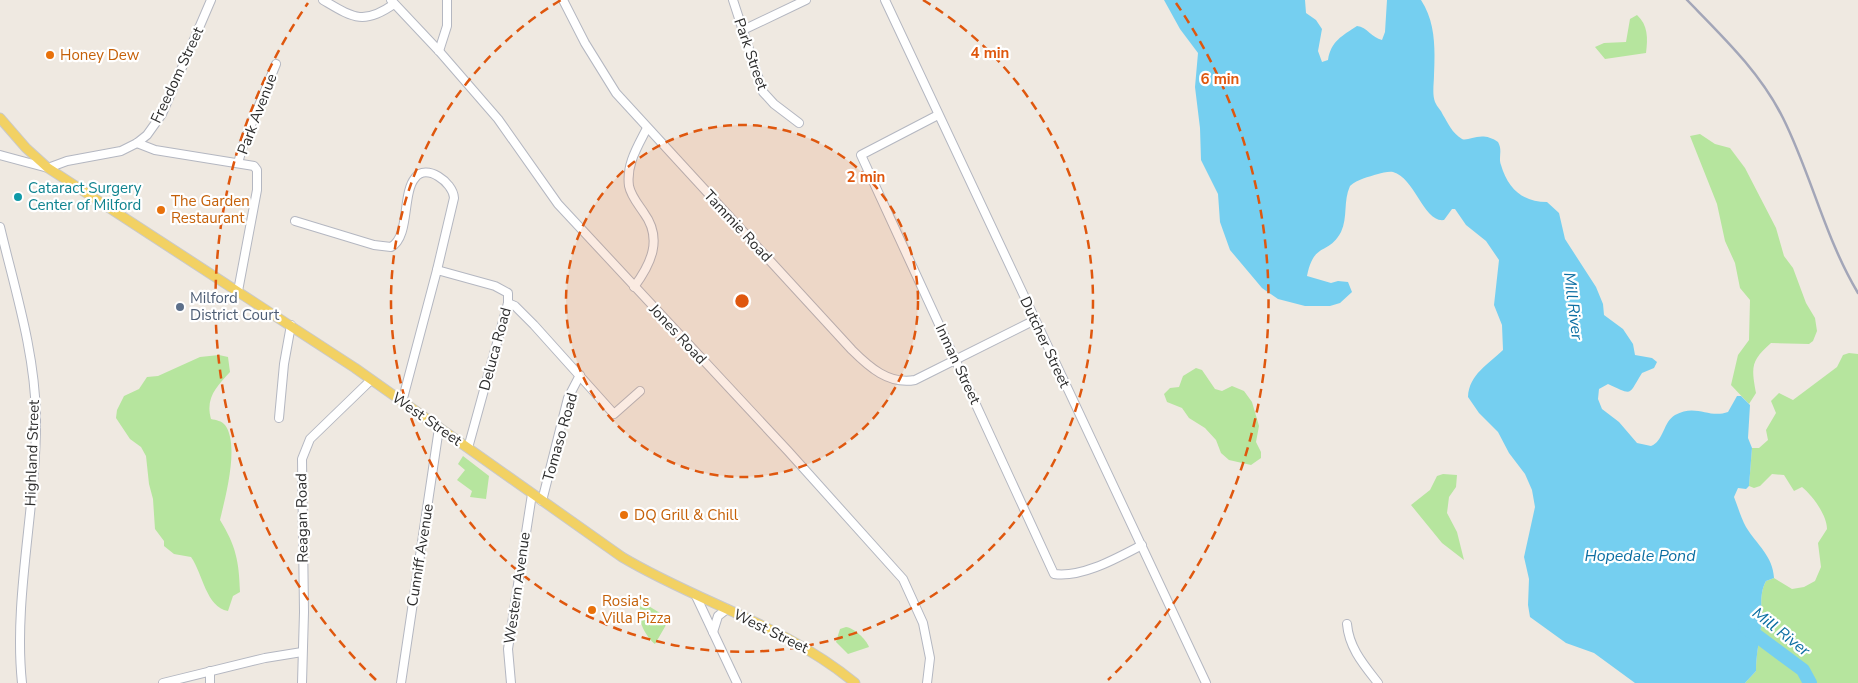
<svg xmlns="http://www.w3.org/2000/svg" width="1858" height="683" font-family="'Nunito Sans',sans-serif">
<rect width="100%" height="100%" fill="#efe9e1"/>
<g fill="#b6e59e">
<path d="M1637 15C1648 25 1648 38 1646 53L1605 59 1595 47 1604 43 1626 42 1630 19Z"/>
<path d="M1700 134 1715 144 1730 148 1745 168 1776 228 1784 256 1793 268 1806 303 1815 318 1817 331 1813 341 1809 344 1771 343C1751 361 1751 366 1756 393L1749 404 1731 385 1738 355 1749 340 1750 300 1740 288 1735 263 1725 241 1717 204 1690 136Z"/>
<path d="M1849 353 1858 354V683H1745L1756 671C1756 655 1759 642 1761 627 1763 610 1758 596 1766 581L1774 578 1792 589 1804 587 1815 581 1821 567 1818 543 1827 529C1827 515 1812 495 1802 487L1794 491 1784 475 1772 474 1760 486 1754 488 1749 486 1752 448H1759L1768 440 1766 430 1776 413 1771 401 1779 393 1793 400 1837 367 1843 355Z"/>
<path d="M219 355 228 357 230 372C217 386 205 398 211 419 216 420 222 421 225 425 240 445 225 498 220 520 236 546 239 561 240 592L233 596 228 611C206 607 203 574 191 557L174 554 164 546V541L155 529 153 499 149 484 146 456 141 447 130 439 116 418 117 410 124 396 139 389 147 377 158 376 200 357Z"/>
<path d="M1196 368 1202 370 1215 389 1222 391 1232 386 1244 391 1252 402 1259 426 1256 442 1261 452V458L1251 465 1229 460 1221 453 1216 440 1205 428 1189 418 1182 408 1167 402 1164 394 1170 388 1179 387 1183 376Z"/>
<path d="M463 456 489 476 486 499 470 497 472 491 457 480 465 470 458 464Z"/>
<path d="M1443 474 1457 475 1456 487 1449 497 1447 513 1457 532 1464 560 1442 543 1411 505 1430 490 1437 476Z"/>
<path d="M642 602 665 616 661 622 666 625 655 644C644 635 635 616 642 602Z"/>
<path d="M846 627C854 628 866 639 869 647L848 654 836 642 840 629Z"/>
</g>
<path fill="#75cff0" d="M1164 0H1305L1306 13 1316 20 1322 29 1318 51 1322 62 1328 60C1331 41 1342 36 1357 26 1367 27 1372 38 1382 40L1385 32 1387 0H1421C1436 23 1435 49 1434 75 1434 83 1432 94 1435 102 1437 107 1441 110 1443 115 1448 123 1452 133 1462 139 1469 142 1481 130 1498 142 1503 151 1498 157 1501 165 1508 189 1523 202 1547 202L1559 213 1565 239 1596 287 1603 304 1604 315 1623 329 1633 344 1635 355 1652 358 1657 362 1654 368 1642 373C1628 395 1634 396 1608 384L1599 389 1598 399 1602 409 1619 422 1637 443 1651 446C1664 441 1663 422 1675 415 1696 403 1709 419 1728 412L1737 396H1741L1750 405 1748 438 1752 448 1749 486 1746 489 1738 488 1734 497C1738 507 1741 518 1746 527 1757 545 1773 556 1774 578L1766 581C1758 596 1763 610 1761 627 1759 642 1756 656 1756 671L1745 683H1635L1594 653 1566 643 1530 617 1528 605 1529 579 1524 557 1535 507 1532 490 1525 474 1509 453 1498 432 1479 413 1468 397C1469 374 1489 364 1503 350L1502 325 1494 305 1499 260 1486 241 1466 225 1455 209H1452L1444 220C1424 223 1415 178 1393 172 1389 171 1382 173 1378 174 1368 177 1358 179 1350 186 1343 201 1348 217 1341 232 1328 256 1314 241 1307 276L1331 283 1338 281 1348 282 1352 292 1340 303 1330 306H1305L1278 299 1262 288 1230 250 1220 222 1218 194 1201 160 1200 128 1195 87 1198 53 1180 29Z"/>
<g fill="none" stroke-linecap="round" stroke-linejoin="round">
<path stroke="#75cff0" stroke-width="14" d="M1745 627 1803 670 1810 683"/>
<g stroke="#b4b7c1" stroke-width="10">
<g id="minor">
<path d="M323 0C352 17 363 26 394 4"/>
<path d="M391 0 439 51 498 119 558 204 788 451 903 579 923 623 930 658 927 683"/>
<path d="M563 0 585 43 616 93 852 350C869 367 889 385 915 380L1035 320"/>
<path d="M733 0 763 92 774 104 799 123"/>
<path d="M885 0 1206 683"/>
<path d="M743 30 806 0"/>
<path d="M439 51 447 26V0"/>
<path d="M938 115 861 155 1054 574C1082 578 1117 558 1142 545"/>
<path d="M137 143 155 150 254 166 257 170V190L238 291"/>
<path d="M0 155 48 168 67 161 121 151 137 143 147 135 162 114 211 0"/>
<path d="M238 163 244 142 276 64"/>
<path d="M295 221 374 245 391 247C410 237 402 193 415 178 426 163 453 182 454 198L437 270"/>
<path d="M0 227C15 290 35 352 36 417 37 504 13 598 22 683"/>
<path d="M634 287C651 264 663 239 644 213 638 204 631 196 629 186 626 164 638 146 647 128"/>
<path d="M508 303 515 306 534 325 614 414 640 391"/>
<path d="M402 402 437 270 495 286 508 293V303L468 448"/>
<path d="M279 418 284 364 291 325"/>
<path d="M542 501 568 398 580 375"/>
<path d="M696 596 737 683"/>
<path d="M1347 624C1349 648 1364 665 1378 683"/>
<path d="M713 632 718 616 727 609"/>
<path d="M163 683 265 658 302 652"/>
<path d="M210 683V671"/>
<path d="M302 683 304 612 302 459 310 439 371 380"/>
<path d="M401 683 439 428"/>
<path d="M511 683 508 649 532 494"/>
</g>
</g>
<g stroke="#c9c9c9" stroke-width="11">
<path id="major" d="M0 118 26 148 48 168 355 368 622 557C699 603 785 625 855 683"/>
</g>
<use href="#minor" stroke="#fff" stroke-width="8"/>
<use href="#major" stroke="#f2d163" stroke-width="9"/>
<path stroke="#a3a6b8" stroke-width="2.5" d="M1687 0C1723 37 1760 72 1783 118 1811 174 1825 238 1858 293"/>
</g>
<circle cx="742" cy="301" r="176" fill="#df570e" fill-opacity=".12"/>
<g fill="none" stroke="#df570e" stroke-width="2.5" stroke-dasharray="9 6">
<circle cx="742" cy="301" r="176"/>
<path d="M923 0A351 351 0 1 1 561 0"/>
<path d="M376 680A527 527 0 0 1 308 3M1176 3A527 527 0 0 1 1108 680"/>
</g>
<g fill="#e8710a" stroke="#fff" stroke-width="2">
<circle cx="50" cy="55" r="5"/>
<circle cx="161" cy="210" r="5"/>
<circle cx="624" cy="515" r="5"/>
<circle cx="592" cy="610" r="5"/>
</g>
<circle fill="#0f9aa8" stroke="#fff" stroke-width="2" cx="18" cy="197" r="5"/>
<circle fill="#5c6f8a" stroke="#fff" stroke-width="2" cx="180" cy="307" r="5"/>
<g text-anchor="middle" dominant-baseline="central" stroke-width="4.5" stroke-linejoin="round" paint-order="stroke">
<g font-size="15" fill="#2e2e2e" stroke="#fff">
<text transform="translate(751 54) rotate(71)">Park Street</text>
<text transform="translate(177 75) rotate(-65)">Freedom Street</text>
<text transform="translate(257 114) rotate(-69)">Park Avenue</text>
<text transform="translate(738 226) rotate(47)">Tammie Road</text>
<text transform="translate(678 334) rotate(47)">Jones Road</text>
<text transform="translate(1045 342) rotate(65)">Dutcher Street</text>
<text transform="translate(495 349) rotate(-75)">Deluca Road</text>
<text transform="translate(958 364) rotate(65)">Inman Street</text>
<text transform="translate(427 419) rotate(35)">West Street</text>
<text transform="translate(560 437) rotate(-74)">Tomaso Road</text>
<text transform="translate(32 453) rotate(-88)">Highland Street</text>
<text transform="translate(302 518) rotate(-91)">Reagan Road</text>
<text transform="translate(420 555) rotate(-81)">Cunniff Avenue</text>
<text transform="translate(517 588) rotate(-82)">Western Avenue</text>
<text transform="translate(771 631) rotate(26)">West Street</text>
</g>
<g font-size="15" fill="#c56008" stroke="#fff" text-anchor="start">
<text x="60" y="55">Honey Dew</text>
<text x="171" y="201">The Garden<tspan x="171" dy="17">Restaurant</tspan></text>
<text x="634" y="515">DQ Grill &amp; Chill</text>
<text x="602" y="601">Rosia's<tspan x="602" dy="17">Villa Pizza</tspan></text>
</g>
<g font-size="15" fill="#0d838f" stroke="#fff" text-anchor="start">
<text x="28" y="188">Cataract Surgery<tspan x="28" dy="17">Center of Milford</tspan></text>
</g>
<g font-size="15" fill="#4e5e75" stroke="#fff" text-anchor="start">
<text x="190" y="298">Milford<tspan x="190" dy="17">District Court</tspan></text>
</g>
<g font-size="16" font-style="italic" fill="#0d6fa3" stroke="#fff">
<text transform="translate(1573 306) rotate(83)">Mill River</text>
<text x="1640" y="556">Hopedale Pond</text>
<text transform="translate(1781 632) rotate(38)">Mill River</text>
</g>
</g>
<circle cx="742" cy="301" r="8" fill="#df570e" stroke="#fff" stroke-width="2.5"/>
<g font-size="15" text-anchor="middle" font-weight="bold" fill="#df570e" stroke="#fff" stroke-width="4.5" stroke-linejoin="round" paint-order="stroke">
<text x="990" y="58">4 min</text>
<text x="1220" y="84">6 min</text>
<text x="866" y="182">2 min</text>
</g>
</svg>
